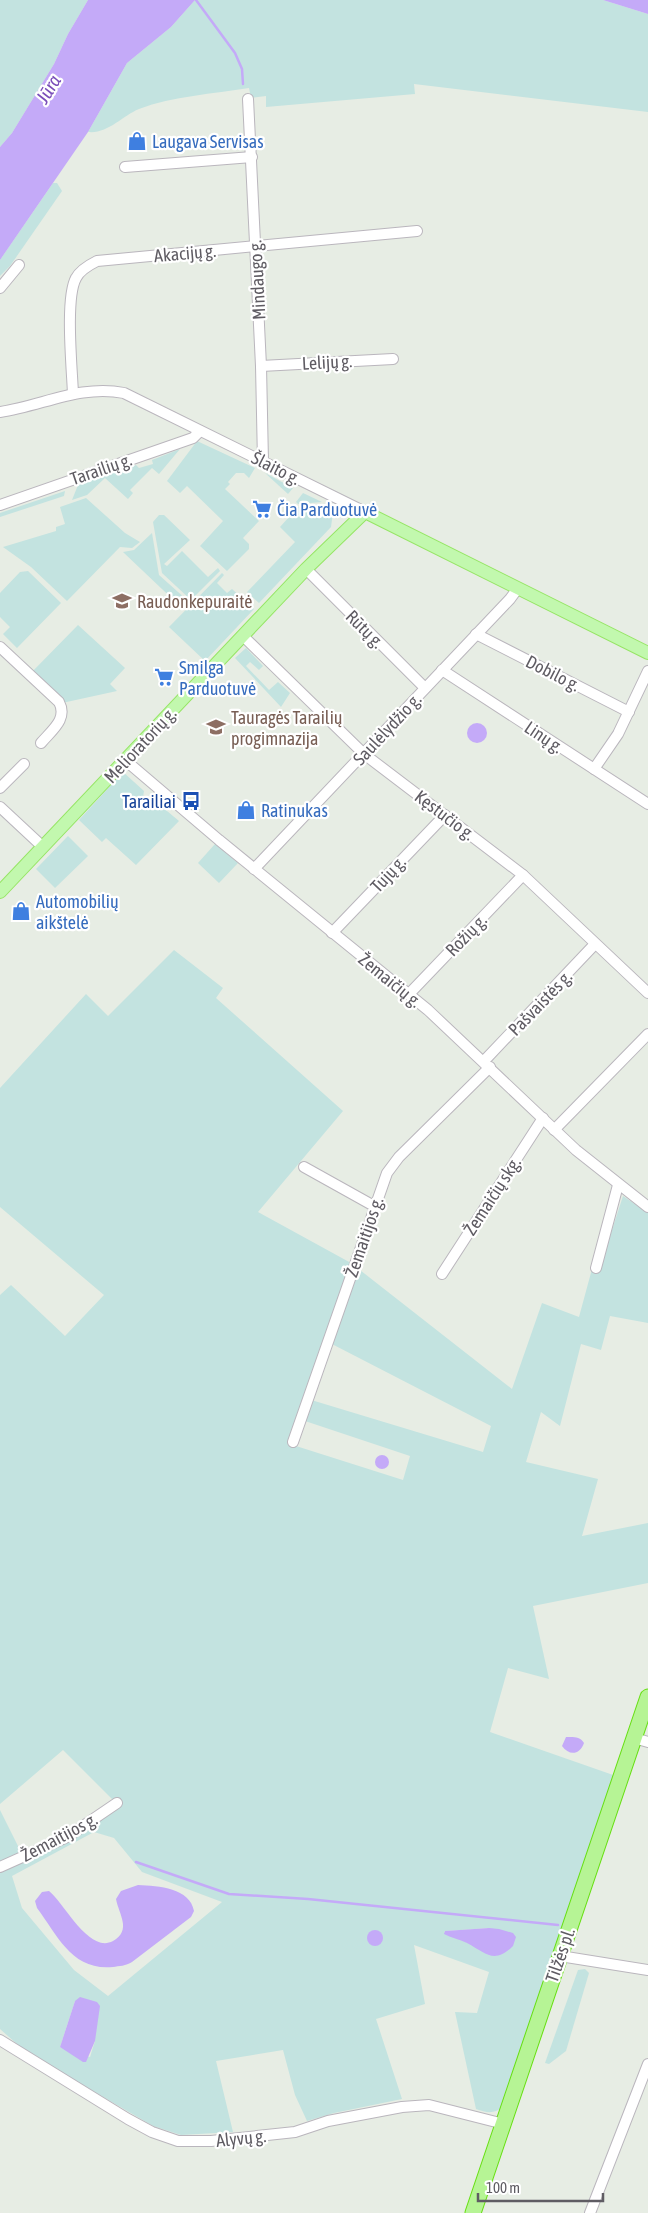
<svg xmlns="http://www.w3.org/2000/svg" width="648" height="2213" font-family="'Asap Condensed',sans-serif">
<rect width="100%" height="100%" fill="#e7ede4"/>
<g fill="#c3e3e0" fill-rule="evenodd">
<path d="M0 0H88L68 34 54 64 12 133 0 147Z"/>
<path d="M195 0H603L648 14V112L414 84 415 94 266 107V96L251 98 249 88C213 94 173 96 139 109 122 116 108 134 88 132L127 63 171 27Z"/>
<path d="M53 183H57L62 191 10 266 0 276V260Z"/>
<path d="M197 441 255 468 249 478 244 473H236L228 482 230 484 225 489 259 521 243 538 249 544V549L227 571 200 546 223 521 187 486 180 493 167 481Z"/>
<path d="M180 449 159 474 152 468 130 490 133 493 128 499 105 478 87 495 72 500 78 485 136 465 139 468 153 464 152 460Z"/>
<path d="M265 473 293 488 288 494Z"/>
<path d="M65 491 64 496 0 517V513Z"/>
<path d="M303 493 322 502 298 504 296 502Z"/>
<path d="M86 498 125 533 140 542 132 548 120 547 67 601 31 567 3 547 56 531V527L65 524 60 507Z"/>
<path d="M326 505 333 512 331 527 259 603 247 592 295 542 280 527 298 507Z"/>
<path d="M159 515H164L190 540 164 564 167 566 182 551 208 577 218 568 220 571 191 600 162 573 153 522Z"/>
<path d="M152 533 159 575 187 600V604L182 608 123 552 134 550Z"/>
<path d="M28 571 61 603 17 648 3 634 10 627 0 617V593L20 572Z"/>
<path d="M222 573 224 575 217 583 227 593 232 589 254 609 205 661 169 627Z"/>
<path d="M78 625 125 668 110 684 117 691 62 703 31 673Z"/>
<path d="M246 648 263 666 259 670 250 662 246 666 269 690 278 682 290 693 281 707 235 658Z"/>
<path d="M123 772 144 791 143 797 150 803 155 801 179 821 136 865 106 838 102 842 79 820Z"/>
<path d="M68 836 88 856 55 888 36 869Z"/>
<path d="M215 844 238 863 219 883 198 863Z"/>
<path d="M174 950 223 988 216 998 343 1111 258 1212 351 1263 512 1389 542 1303 579 1317 592 1269 599 1270 623 1196 648 1213V1323L610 1316 601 1350 581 1344 560 1426 541 1412 526 1462 598 1479 582 1536 648 1523V1583L533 1606 549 1679 508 1668 490 1732 616 1776 503 2107C494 2114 487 2113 476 2109L455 2012 477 2013 489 1972 414 1945 425 2004 376 2019 402 2099 334 2113 307 2121 295 2095 283 2050 216 2061 233 2132 181 2135 153 2126 26 2052 0 2029V1810L24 1858 116 1803 63 1750 0 1804V1295L11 1285 65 1336 104 1295 0 1207V1088L86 994 108 1016ZM328 1342 491 1426 483 1452 308 1399ZM305 1421 410 1456 403 1480 296 1446ZM94 1832 114 1838 142 1872 222 1902 108 1996 74 1970 22 1908 12 1876ZM489 1928 468 1943 444 1932 446 1931ZM75 2001 95 2041 90 2057 60 2047Z"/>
<path d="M585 1969 589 1973 566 2051 549 2064 545 2063 578 1970Z"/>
</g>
<g fill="#c4aaf8">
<path d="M88 0H195L171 27 127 63 88 132 0 260V147L12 133 54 64 68 34Z"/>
<path d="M603 0H648V14Z"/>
<circle cx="477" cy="733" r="10"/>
<circle cx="382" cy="1462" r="7"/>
<path d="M566 1737C573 1737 580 1736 584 1743 580 1755 569 1756 562 1746Z"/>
<path d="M138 1885C159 1886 190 1888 194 1911L191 1917 132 1962C126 1966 119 1966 113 1967 72 1971 58 1936 37 1908L35 1901 42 1892 49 1891C65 1904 89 1954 113 1941 132 1930 119 1915 116 1899L121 1891Z"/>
<path d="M489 1928 499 1929 513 1933 516 1937 513 1946C494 1965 486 1953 467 1943 459 1939 451 1938 444 1934L445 1931Z"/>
<circle cx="375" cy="1938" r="8"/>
<path d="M80 1997 97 2002 100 2006 95 2041 86 2062H83L60 2047 75 2001Z"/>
</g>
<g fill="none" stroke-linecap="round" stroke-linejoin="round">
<g stroke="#c4aaf8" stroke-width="2.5">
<path d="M196 0 235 53 242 69 243 84"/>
<path d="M136 1862 229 1894 308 1899 558 1925"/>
</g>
<g stroke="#bab6bd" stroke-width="12">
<g id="minor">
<path d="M248 99 261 366 263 462"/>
<path d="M125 167 252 157"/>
<path d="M0 288 19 265"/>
<path d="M261 366 393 359"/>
<path d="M73 394C72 368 65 298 76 278 80 270 89 265 97 261L417 231"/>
<path d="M0 412C42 406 81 384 124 393L365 512"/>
<path d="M0 505 193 438 200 431"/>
<path d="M306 569 425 688"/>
<path d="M476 634 629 712"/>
<path d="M243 636 364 754 523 875 648 993"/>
<path d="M0 647 59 702C68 719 52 730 41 743"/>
<path d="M442 670 648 804"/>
<path d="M125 760 219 840 428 1010 576 1150 648 1207"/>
<path d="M594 769 618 734 648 671"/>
<path d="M0 788 24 764"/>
<path d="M0 807 43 847"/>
<path d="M254 869 510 599 518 588"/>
<path d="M332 933 445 815"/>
<path d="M409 994 523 875"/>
<path d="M484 1061 595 944"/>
<path d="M554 1130 648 1034"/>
<path d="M304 1167 374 1206"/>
<path d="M596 1268 618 1185"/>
<path d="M442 1274 543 1118"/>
<path d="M293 1442 387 1173 399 1157 490 1067"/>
<path d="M634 1738 648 1742"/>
<path d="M0 1867 67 1837 117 1803"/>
<path d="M560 1956 648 1970"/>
<path d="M0 2040 128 2119 152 2132 178 2141H211L295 2132 328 2121 402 2107 429 2105 504 2124"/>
<path d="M590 2213 648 2064"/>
</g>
</g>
<g stroke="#96e565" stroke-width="14">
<path id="major" d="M0 892 306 569 365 512 648 653"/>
</g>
<g stroke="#67df13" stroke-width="17">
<path id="highway" d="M473 2213 648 1697"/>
</g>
<use href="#minor" stroke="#fff" stroke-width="10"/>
<use href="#major" stroke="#c2f8ae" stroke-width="12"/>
<use href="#highway" stroke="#b6f495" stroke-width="15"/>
</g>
<defs>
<g id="shop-bare" transform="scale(1.5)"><path d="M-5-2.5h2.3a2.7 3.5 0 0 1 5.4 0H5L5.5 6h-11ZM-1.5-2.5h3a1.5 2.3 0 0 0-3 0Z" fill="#3f7fe0" stroke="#fff" stroke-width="2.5" paint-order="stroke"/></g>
<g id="supermarket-bare" transform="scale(1.5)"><path d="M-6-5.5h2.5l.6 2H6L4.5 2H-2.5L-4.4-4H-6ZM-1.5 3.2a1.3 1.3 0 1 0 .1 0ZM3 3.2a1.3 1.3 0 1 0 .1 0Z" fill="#3f7fe0" stroke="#fff" stroke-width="2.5" paint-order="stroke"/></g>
<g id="school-bare" transform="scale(1.5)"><path d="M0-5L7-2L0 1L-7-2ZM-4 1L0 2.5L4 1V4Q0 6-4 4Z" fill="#8d6e63" stroke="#fff" stroke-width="2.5" paint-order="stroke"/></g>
<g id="bus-bare" transform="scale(1.5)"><path d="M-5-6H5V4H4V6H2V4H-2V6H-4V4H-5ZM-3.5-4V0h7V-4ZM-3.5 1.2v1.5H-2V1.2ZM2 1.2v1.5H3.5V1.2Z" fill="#1a4fb4" stroke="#fff" stroke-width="2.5" paint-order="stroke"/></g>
</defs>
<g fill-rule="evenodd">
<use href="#shop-bare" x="137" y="141"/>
<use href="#supermarket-bare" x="262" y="509"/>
<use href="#school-bare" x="122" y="601"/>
<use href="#supermarket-bare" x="164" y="677"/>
<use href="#school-bare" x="216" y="727"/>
<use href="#bus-bare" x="191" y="801"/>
<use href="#shop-bare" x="246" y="810"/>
<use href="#shop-bare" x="21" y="911"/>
</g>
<g text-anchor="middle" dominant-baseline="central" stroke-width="4.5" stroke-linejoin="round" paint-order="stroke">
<g font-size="18" fill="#366cbe" stroke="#fff" text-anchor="start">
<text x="152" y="141">Laugava Servisas</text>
<text x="277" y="509">Čia Parduotuvė</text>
<text x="179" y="667">Smilga<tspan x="179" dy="21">Parduotuvė</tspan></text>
<text x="261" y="810">Ratinukas</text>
<text x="36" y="901">Automobilių<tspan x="36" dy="21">aikštelė</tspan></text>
</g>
<g font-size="18" fill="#5f5c63" stroke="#fff">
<text transform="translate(185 253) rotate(-5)">Akacijų g.</text>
<text transform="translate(257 280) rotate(-93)">Mindaugo g.</text>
<text transform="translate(327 362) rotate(-3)">Lelijų g.</text>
<text transform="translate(276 468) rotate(27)">Šlaito g.</text>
<text transform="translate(101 469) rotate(-19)">Tarailių g.</text>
<text transform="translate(365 629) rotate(45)">Rūtų g.</text>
<text transform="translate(553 673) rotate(27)">Dobilo g.</text>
<text transform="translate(387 729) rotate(-47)">Saulėlydžio g.</text>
<text transform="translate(544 737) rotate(34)">Linų g.</text>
<text transform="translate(140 745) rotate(-47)">Melioratorių g.</text>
<text transform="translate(445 815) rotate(37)">Kęstučio g.</text>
<text transform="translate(388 874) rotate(-47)">Tujų g.</text>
<text transform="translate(466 935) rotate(-46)">Rožių g.</text>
<text transform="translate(390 980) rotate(39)">Žemaičių g.</text>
<text transform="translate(540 1003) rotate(-46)">Pašvaistės g.</text>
<text transform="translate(492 1196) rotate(-57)">Žemaičių skg.</text>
<text transform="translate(364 1237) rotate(-71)">Žemaitijos g.</text>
<text transform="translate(59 1837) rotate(-28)">Žemaitijos g.</text>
<text transform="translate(560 1955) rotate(-71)">Tilžės pl.</text>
<text transform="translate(241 2138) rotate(-6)">Alyvų g.</text>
</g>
<g font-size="18" fill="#785e54" stroke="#fff" text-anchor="start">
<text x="137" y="601">Raudonkepuraitė</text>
<text x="231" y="717">Tauragės Tarailių<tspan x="231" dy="21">progimnazija</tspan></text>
</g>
<g font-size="18" fill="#164399" stroke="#fff" text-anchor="end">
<text x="176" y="801">Tarailiai</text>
</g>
<g font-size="19" font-style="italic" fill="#7a4eb9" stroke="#fff">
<text transform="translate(48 89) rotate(-58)">Jūra</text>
</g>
</g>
<path d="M478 2193v8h125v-8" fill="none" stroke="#5f5c63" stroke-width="2.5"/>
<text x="486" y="2193" font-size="15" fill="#5f5c63" stroke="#ffffff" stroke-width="4" paint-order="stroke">100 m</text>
</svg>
